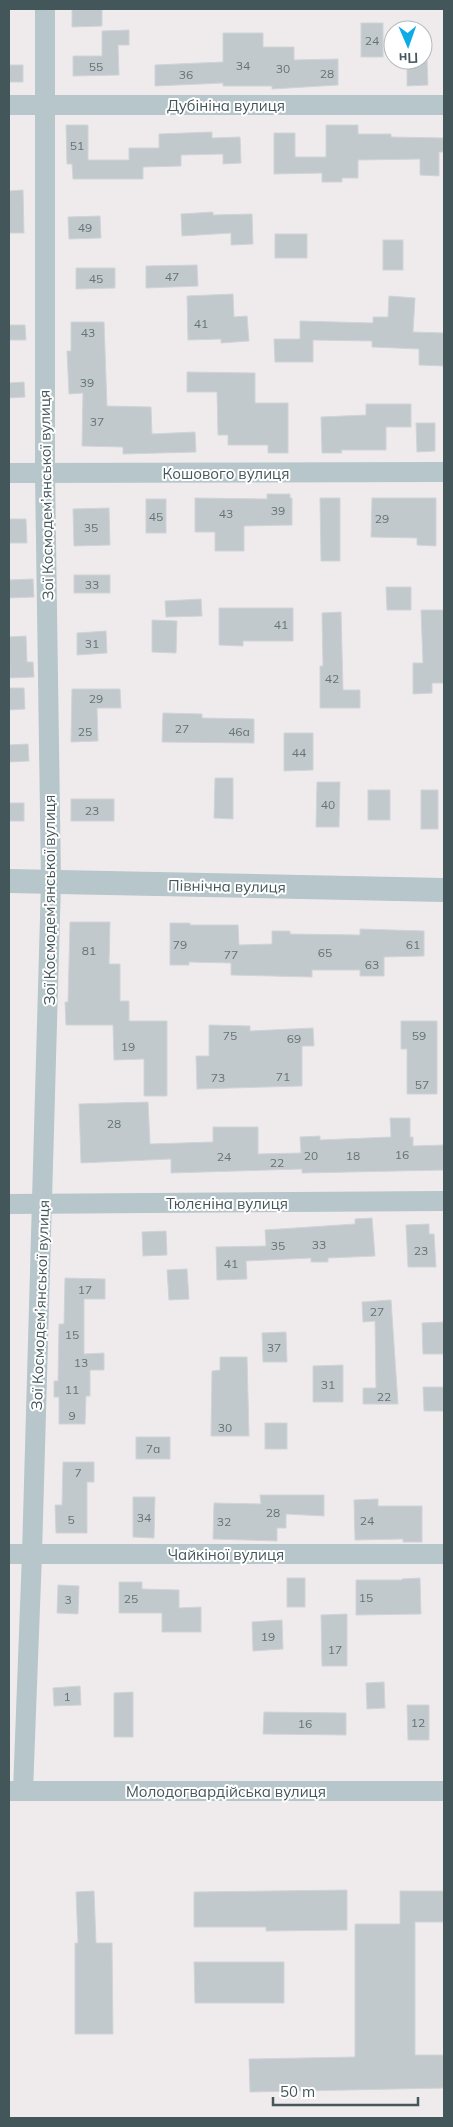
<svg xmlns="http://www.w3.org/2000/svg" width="453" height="2127" font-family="Mulish,sans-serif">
<rect width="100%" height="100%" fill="#efebec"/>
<g fill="#c2c9cc" stroke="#cfd4d8">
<path d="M72 9H102V26L72 27Z"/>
<rect x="361" y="23" width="22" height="34"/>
<path d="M129 30V45H118L119 75 73 76V56H102V31Z"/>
<path d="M223 33H263V47H294V60L338 59V85L272 89V86H223V83L155 86V65L223 62Z"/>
<path d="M407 60H427L428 85 407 86Z"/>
<rect x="9" y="65" width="14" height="17"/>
<path d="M66 125H88V160H129V148H159V134L212 132V138L240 137 241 163 223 164V154L181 155V166L143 167V179H73L72 164H67Z"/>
<path d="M326 125H358V134H391V137L444 138V152H439V176L420 175V159L358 160V178H342V182H322V173L274 174V133H295V157H326Z"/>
<path d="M23 190 24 233H9V191Z"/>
<path d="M213 212V215L252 214 253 244 231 245V233L182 236 181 214Z"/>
<path d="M100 216 101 238 69 239 68 217Z"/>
<rect x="275" y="234" width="32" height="24"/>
<rect x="383" y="240" width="20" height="30"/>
<path d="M197 265 198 286 146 288V266Z"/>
<path d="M76 268H115V288L76 289Z"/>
<path d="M233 294 234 317 247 316 249 341 221 343V339L188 340 187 296Z"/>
<path d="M389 296 415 298 413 332 444 333V366L419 365V349L372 347V341L313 340V362H275L274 339H300V321L373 323V317H388Z"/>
<path d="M71 322H104L107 406 151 407 152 434 195 432 196 452 123 454V447L82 446 83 393 69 394 67 351H71Z"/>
<path d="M9 325H25L26 340H9Z"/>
<path d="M187 372 255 373V403H288V453H268V445H228V435H218L217 392H187Z"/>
<path d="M24 382 25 397 9 398V383Z"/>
<path d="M366 404H411V427H386V450H341L342 453H322L321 417 366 415Z"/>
<path d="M416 423H435V451L417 452Z"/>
<path d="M267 494H290V498H292V525L244 526V551H215V532H195V498L267 499Z"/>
<path d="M320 498H340V561H321Z"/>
<path d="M372 498H436V546L417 545V538L371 537Z"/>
<rect x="146" y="499" width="20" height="34"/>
<path d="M109 508 110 545 74 546 73 509Z"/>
<path d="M9 519H26L27 543H9Z"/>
<rect x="74" y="575" width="36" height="18"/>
<path d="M33 579 34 597 9 598V580Z"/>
<path d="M386 587H411V610H387Z"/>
<path d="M201 599 202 616 166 617 165 601Z"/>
<path d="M219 608H293V641H243V646L219 645Z"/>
<path d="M421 610H444V683H432V693L413 694V663H423Z"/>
<path d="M341 612 343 690H360V708H320V666H323L322 613Z"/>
<path d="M152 620 177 621 176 653 152 652Z"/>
<path d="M106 631 107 653 77 655V633Z"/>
<path d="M26 636 27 662H33L34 677 10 678 9 637Z"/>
<path d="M9 688H24L25 709 9 710Z"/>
<path d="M72 689H120L121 708H97L98 741 71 742Z"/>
<path d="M163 713 202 714V718L254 719V743L162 742Z"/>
<path d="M284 733H313V770L284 771Z"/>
<path d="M28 744 29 761 9 762V745Z"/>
<path d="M215 778H233V819L214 818Z"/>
<path d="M317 782H340L339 827H316Z"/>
<rect x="368" y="790" width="22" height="30"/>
<rect x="421" y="790" width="17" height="39"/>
<rect x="71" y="799" width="43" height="22"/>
<rect x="9" y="803" width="15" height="18"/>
<path d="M70 922H110L109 964H120V1001H129V1021H167V1096H144V1059L114 1060 113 1025H66L65 1002H68Z"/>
<path d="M170 923H190V925H238L239 945 272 944V931H290V934L360 935V929L424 931V956L384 957V976H360V970H312V977L231 975V963L189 962V965H170Z"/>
<path d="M401 1021H437V1094H407V1049H401Z"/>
<path d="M209 1025 250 1026V1031L313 1028 314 1046H302V1086L197 1089 196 1056H209Z"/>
<path d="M148 1102 150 1144 213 1142V1127H258V1154L301 1153 300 1137 320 1136V1140L391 1137 390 1118H410V1137H413V1146L444 1145V1170L302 1173V1169L171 1173V1159L81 1163 79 1104Z"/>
<path d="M372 1218 375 1256 328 1258V1262H311V1258L246 1261 247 1279 217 1280 216 1247 266 1246 265 1230 355 1224V1219Z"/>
<path d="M429 1224V1234H434L436 1267H408L406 1225Z"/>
<path d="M166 1231 167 1255 143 1256 142 1232Z"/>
<path d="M187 1269 189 1299 169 1300 167 1270Z"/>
<path d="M65 1278 105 1279V1299H84V1354L104 1353V1370H90V1396H86L85 1424H59V1397H54V1381H58L59 1324H64Z"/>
<path d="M391 1300 398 1404H363V1388H376L375 1321 363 1322 362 1302Z"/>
<path d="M444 1322V1354H423L422 1323Z"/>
<path d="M286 1332 287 1362H263L262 1333Z"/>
<path d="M220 1357H247L249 1436H211L212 1371 220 1370Z"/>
<path d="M343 1365V1402H313V1366Z"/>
<path d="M423 1387H444V1411H424Z"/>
<rect x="265" y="1423" width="22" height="26"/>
<rect x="136" y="1437" width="34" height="22"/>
<path d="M63 1462H94V1482H87V1533H56L55 1505H62Z"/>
<path d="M260 1495H324V1516L286 1514V1528H277V1541L213 1539 214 1503 261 1504Z"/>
<path d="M133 1497H155L154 1538 133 1537Z"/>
<path d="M378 1499V1506H422V1542H403V1539L355 1540 354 1500Z"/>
<rect x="287" y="1578" width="18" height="29"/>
<path d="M420 1578 421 1614 356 1615V1580H402V1579Z"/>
<path d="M119 1582H142V1589L179 1590V1608L201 1607V1632H162V1613H119Z"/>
<path d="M58 1585 79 1586 78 1614 57 1613Z"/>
<path d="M347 1614V1666H322L321 1615Z"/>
<path d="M282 1620 283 1649 253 1651 252 1622Z"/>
<path d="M384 1682 385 1708 367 1709 366 1683Z"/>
<path d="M80 1686 81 1705 54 1706 53 1688Z"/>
<path d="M133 1692V1737H114V1693Z"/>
<path d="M407 1705H429V1740H408Z"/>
<path d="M264 1712 346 1713V1735L263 1734Z"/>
<path d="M347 1890V1930L266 1931V1927H194V1892Z"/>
<path d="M94 1891 96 1943H112L113 2034H75V1943H78L76 1892Z"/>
<path d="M400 1891H444V1922H415V2055H444V2088L250 2092 249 2059 355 2057V1924H400Z"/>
<path d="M194 1962H284V2003H195Z"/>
</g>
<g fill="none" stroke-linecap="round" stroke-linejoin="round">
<g stroke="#b6c6ca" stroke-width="20">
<path d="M9 105H444"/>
<path d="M9 473 444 472"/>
<path d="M9 1204 444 1201"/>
<path d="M9 1554H444"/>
<path d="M9 1791H444"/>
<path d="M23 1791 32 1554 51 882 45 473V9"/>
</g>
<path stroke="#b6c6ca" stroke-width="24" d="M9 881 444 890"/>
</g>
<g text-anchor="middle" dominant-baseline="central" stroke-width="4" stroke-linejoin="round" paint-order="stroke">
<g font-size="12" fill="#637376">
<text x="372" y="40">24</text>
<text x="243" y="65">34</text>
<text x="96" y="66">55</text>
<text x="283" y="68">30</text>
<text x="327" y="73">28</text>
<text x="186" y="74">36</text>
<text x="77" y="145">51</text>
<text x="85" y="227">49</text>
<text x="172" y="276">47</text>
<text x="96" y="278">45</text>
<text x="201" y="323">41</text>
<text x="88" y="332">43</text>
<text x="87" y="382">39</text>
<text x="97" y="421">37</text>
<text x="278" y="510">39</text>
<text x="226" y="513">43</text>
<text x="156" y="516">45</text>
<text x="382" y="518">29</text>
<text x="91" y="527">35</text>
<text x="92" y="584">33</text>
<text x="281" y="624">41</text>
<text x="92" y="643">31</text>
<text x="332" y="678">42</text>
<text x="96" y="698">29</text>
<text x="182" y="728">27</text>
<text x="85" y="731">25</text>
<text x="239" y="731">46а</text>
<text x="299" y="752">44</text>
<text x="328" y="804">40</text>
<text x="92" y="810">23</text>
<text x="180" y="944">79</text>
<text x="413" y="944">61</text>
<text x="89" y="950">81</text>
<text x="325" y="952">65</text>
<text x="231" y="954">77</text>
<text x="372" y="964">63</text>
<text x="230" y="1035">75</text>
<text x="419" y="1035">59</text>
<text x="294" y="1038">69</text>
<text x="128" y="1046">19</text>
<text x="283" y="1076">71</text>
<text x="218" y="1077">73</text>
<text x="422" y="1084">57</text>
<text x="114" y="1123">28</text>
<text x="402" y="1154">16</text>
<text x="311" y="1155">20</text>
<text x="353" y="1155">18</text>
<text x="224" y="1156">24</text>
<text x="277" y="1162">22</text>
<text x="319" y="1244">33</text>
<text x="278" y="1245">35</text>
<text x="421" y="1250">23</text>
<text x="231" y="1263">41</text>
<text x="85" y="1289">17</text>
<text x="377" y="1311">27</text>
<text x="72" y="1334">15</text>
<text x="274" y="1347">37</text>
<text x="81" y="1362">13</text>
<text x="328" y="1384">31</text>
<text x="72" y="1389">11</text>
<text x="384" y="1396">22</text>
<text x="72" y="1415">9</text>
<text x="225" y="1427">30</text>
<text x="153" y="1448">7а</text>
<text x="78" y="1472">7</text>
<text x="273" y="1512">28</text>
<text x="144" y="1517">34</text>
<text x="71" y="1519">5</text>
<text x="367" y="1520">24</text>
<text x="224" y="1521">32</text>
<text x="366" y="1597">15</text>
<text x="131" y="1598">25</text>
<text x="68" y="1599">3</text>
<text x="268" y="1636">19</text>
<text x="335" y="1649">17</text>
<text x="67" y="1696">1</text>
<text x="418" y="1722">12</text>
<text x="305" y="1723">16</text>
</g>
<g font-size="15" fill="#43565a" stroke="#fff">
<text x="226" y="105">Дубініна вулиця</text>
<text x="226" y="473">Кошового вулиця</text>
<text transform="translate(46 495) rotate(-91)">Зої Космодем’янської вулиця</text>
<text transform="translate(227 886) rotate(1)">Північна вулиця</text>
<text transform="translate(49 900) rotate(-90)">Зої Космодем’янської вулиця</text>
<text x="227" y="1203">Тюлєніна вулиця</text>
<text transform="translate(40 1305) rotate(-88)">Зої Космодем’янської вулиця</text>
<text x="226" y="1554">Чайкіної вулиця</text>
<text x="226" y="1791">Молодогвардійська вулиця</text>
</g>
</g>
<rect width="453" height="2127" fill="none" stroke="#43565a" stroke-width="20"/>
<g transform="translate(408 45) rotate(178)"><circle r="24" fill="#ffffff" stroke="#b4bbbd"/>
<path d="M0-4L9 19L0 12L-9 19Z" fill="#0eace6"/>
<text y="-8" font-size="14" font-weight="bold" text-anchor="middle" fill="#43565a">Пн</text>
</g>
<path d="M273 2097v8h145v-8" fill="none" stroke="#43565a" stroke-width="2.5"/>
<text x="280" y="2097" font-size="15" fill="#43565a" stroke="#ffffff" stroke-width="4" paint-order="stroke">50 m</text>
</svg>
